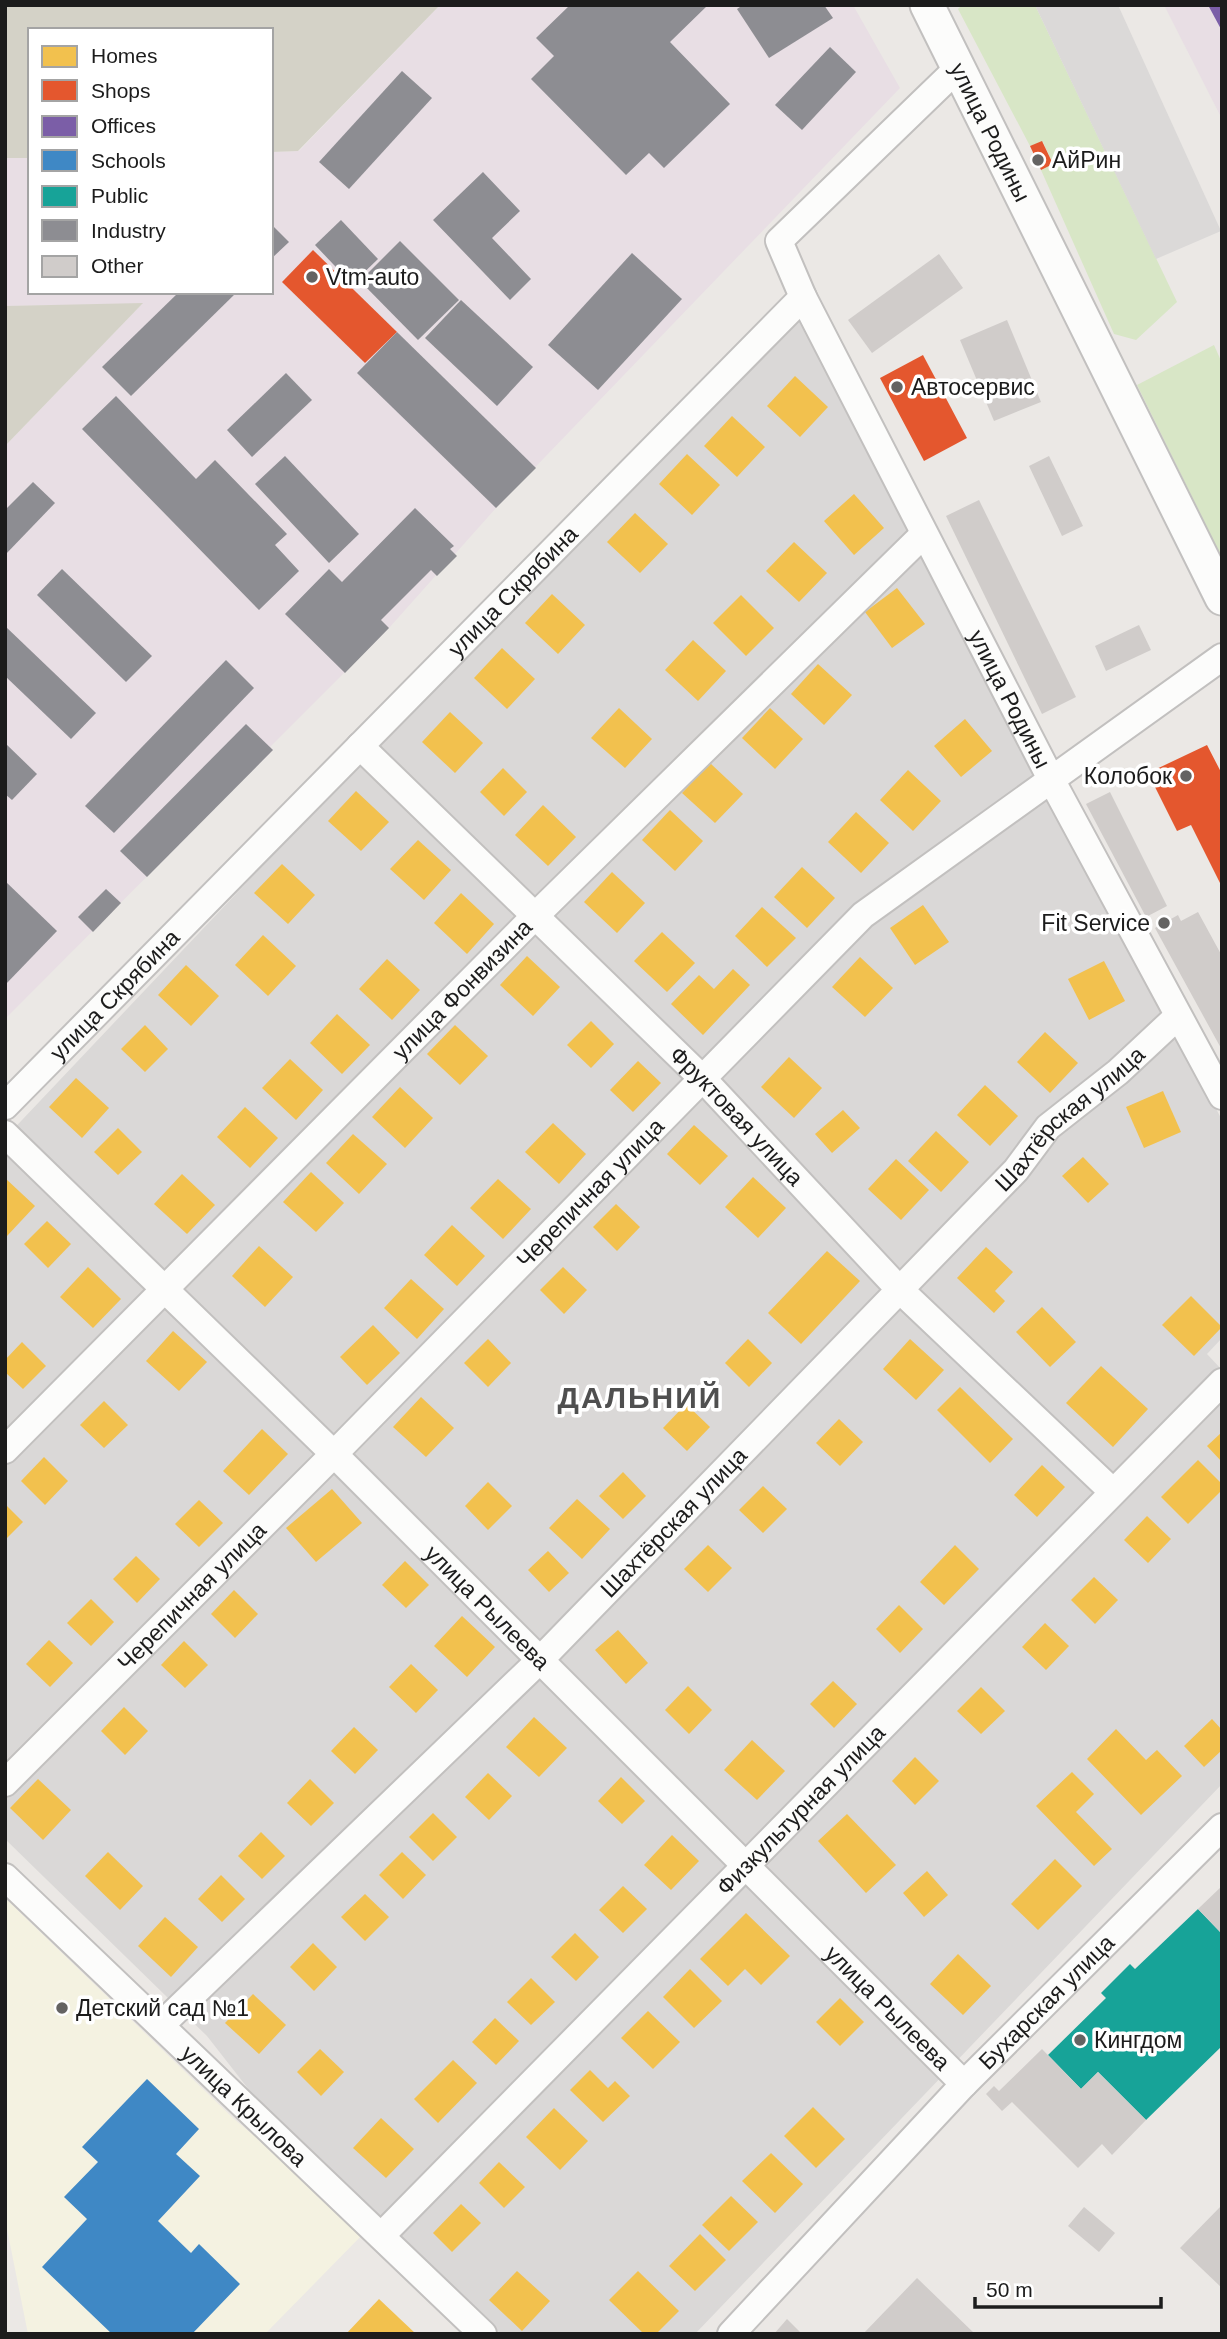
<svg xmlns="http://www.w3.org/2000/svg" width="1227" height="2339" font-family="Helvetica,sans-serif">
<rect width="100%" height="100%" fill="#ebe8e5"/>
<path fill="#dad8d7" d="M800 320 1222 1120V1338L1207 1354 1222 1370V1784L695 2334H501L282 2132 207 2036 5 1839V1138L356 767 707 406Z"/>
<g fill="#e8dee4">
<path d="M440 5H853L900 88 496 508 389 628 270 747 273 750 5 1019V446L142 304 5 306V158H30V292H271V152L299 151Z"/>
<path d="M1164 5H1222V119Z"/>
</g>
<path fill="#f4f2e1" d="M5 1898 234 2119 367 2230 265 2334H28L5 2219Z"/>
<g fill="#d4d2c7">
<path d="M5 5H440L298 151 271 152V30H30V158H5Z"/>
<path d="M143 303 5 446V306Z"/>
</g>
<g fill="#d8e6c6">
<path d="M962 5H1035L1177 302 1136 340 1114 334 1041 170 1053 164 1043 142 1030 146 958 9Z"/>
<path d="M1214 345 1222 363V558L1137 385Z"/>
</g>
<path fill="#dbd9d8" d="M1035 5H1118L1221 231 1156 259Z"/>
<g fill="#f2c14e">
<path d="M795 376 828 407 800 437 767 406Z"/>
<path d="M732 416 765 447 737 477 704 446Z"/>
<path d="M687 454 720 485 692 515 659 484Z"/>
<path d="M854 494 884 528 854 555 824 521Z"/>
<path d="M635 513 668 544 640 573 607 542Z"/>
<path d="M794 542 827 573 799 602 766 571Z"/>
<path d="M897 588 925 624 892 648 865 612Z"/>
<path d="M552 594 585 625 558 654 525 623Z"/>
<path d="M741 595 774 628 746 656 713 623Z"/>
<path d="M693 640 726 671 698 701 665 670Z"/>
<path d="M502 648 535 679 507 709 474 678Z"/>
<path d="M818 664 852 695 824 725 791 694Z"/>
<path d="M619 708 652 739 625 768 591 738Z"/>
<path d="M770 708 803 739 775 769 742 738Z"/>
<path d="M450 712 483 743 455 773 422 742Z"/>
<path d="M965 719 992 751 961 777 934 746Z"/>
<path d="M710 763 743 794 715 823 682 793Z"/>
<path d="M503 768 527 792 504 816 480 792Z"/>
<path d="M908 770 941 801 913 831 880 800Z"/>
<path d="M356 791 389 822 361 851 328 821Z"/>
<path d="M543 805 576 837 548 866 515 835Z"/>
<path d="M670 810 703 841 675 871 642 840Z"/>
<path d="M856 812 889 843 861 873 828 842Z"/>
<path d="M418 840 451 870 424 900 390 869Z"/>
<path d="M282 864 315 895 288 924 254 893Z"/>
<path d="M802 867 835 898 807 928 774 897Z"/>
<path d="M612 872 645 903 617 933 584 902Z"/>
<path d="M461 893 494 924 467 954 434 923Z"/>
<path d="M923 905 949 942 915 965 890 928Z"/>
<path d="M762 907 796 938 767 967 735 936Z"/>
<path d="M662 932 695 963 667 992 634 961Z"/>
<path d="M263 935 296 966 268 996 235 965Z"/>
<path d="M527 956 560 987 533 1016 500 985Z"/>
<path d="M860 957 893 988 865 1017 832 987Z"/>
<path d="M387 959 420 990 392 1020 359 989Z"/>
<path d="M1104 961 1125 1001 1089 1020 1068 979Z"/>
<path d="M186 965 219 996 191 1026 158 995Z"/>
<path d="M733 969 750 985 703 1035 671 1004 699 975 714 989Z"/>
<path d="M337 1014 370 1045 342 1074 310 1043Z"/>
<path d="M591 1021 614 1044 591 1068 567 1045Z"/>
<path d="M145 1025 168 1049 145 1072 121 1049Z"/>
<path d="M455 1025 488 1056 460 1085 427 1054Z"/>
<path d="M1045 1032 1078 1063 1050 1093 1017 1062Z"/>
<path d="M789 1057 822 1088 794 1118 761 1087Z"/>
<path d="M290 1059 323 1090 296 1120 262 1088Z"/>
<path d="M638 1061 661 1083 633 1112 610 1090Z"/>
<path d="M76 1078 109 1108 82 1138 49 1107Z"/>
<path d="M985 1085 1018 1116 990 1146 957 1115Z"/>
<path d="M400 1087 433 1118 405 1148 372 1117Z"/>
<path d="M1163 1091 1181 1132 1144 1148 1126 1107Z"/>
<path d="M245 1107 278 1138 250 1168 217 1137Z"/>
<path d="M843 1110 860 1128 832 1153 815 1134Z"/>
<path d="M553 1123 586 1154 559 1184 525 1152Z"/>
<path d="M694 1125 728 1156 700 1185 667 1154Z"/>
<path d="M118 1128 142 1152 118 1175 94 1152Z"/>
<path d="M936 1131 969 1162 941 1192 908 1161Z"/>
<path d="M353 1134 387 1164 359 1194 326 1163Z"/>
<path d="M1083 1157 1109 1184 1088 1203 1062 1176Z"/>
<path d="M896 1159 929 1190 901 1220 868 1189Z"/>
<path d="M311 1172 344 1203 316 1232 283 1202Z"/>
<path d="M182 1174 215 1205 187 1234 154 1204Z"/>
<path d="M753 1177 786 1208 758 1238 725 1207Z"/>
<path d="M5 1178 35 1206 7 1236 5 1234Z"/>
<path d="M498 1179 531 1209 503 1239 470 1208Z"/>
<path d="M616 1204 640 1227 617 1251 593 1227Z"/>
<path d="M47 1221 71 1244 48 1268 24 1244Z"/>
<path d="M452 1225 485 1256 457 1286 424 1255Z"/>
<path d="M259 1246 293 1277 265 1307 232 1276Z"/>
<path d="M986 1247 1013 1272 995 1291 1005 1301 994 1313 957 1278Z"/>
<path d="M827 1251 860 1281 801 1344 768 1313Z"/>
<path d="M88 1267 121 1299 93 1328 60 1297Z"/>
<path d="M563 1267 587 1290 564 1314 540 1290Z"/>
<path d="M411 1279 444 1309 417 1339 384 1308Z"/>
<path d="M1191 1296 1222 1327 1194 1356 1162 1325Z"/>
<path d="M1042 1307 1076 1342 1050 1367 1016 1332Z"/>
<path d="M373 1325 400 1353 367 1385 340 1357Z"/>
<path d="M173 1331 207 1362 179 1391 146 1361Z"/>
<path d="M488 1339 511 1363 488 1387 464 1363Z"/>
<path d="M748 1339 772 1363 749 1387 725 1363Z"/>
<path d="M910 1339 944 1370 916 1400 883 1369Z"/>
<path d="M22 1342 46 1366 23 1389 5 1372V1360Z"/>
<path d="M1101 1366 1148 1409 1113 1447 1066 1403Z"/>
<path d="M960 1387 1013 1439 990 1463 937 1410Z"/>
<path d="M421 1397 454 1428 426 1457 393 1427Z"/>
<path d="M104 1401 128 1425 104 1448 80 1425Z"/>
<path d="M686 1404 710 1427 687 1451 663 1428Z"/>
<path d="M839 1419 863 1442 840 1466 816 1443Z"/>
<path d="M262 1429 288 1454 249 1495 223 1471Z"/>
<path d="M1222 1432V1462L1207 1446Z"/>
<path d="M44 1457 68 1481 45 1505 21 1481Z"/>
<path d="M1198 1460 1222 1484V1490L1188 1524 1161 1497Z"/>
<path d="M1042 1465 1065 1487 1037 1517 1014 1495Z"/>
<path d="M623 1472 646 1496 623 1519 599 1496Z"/>
<path d="M488 1482 512 1506 488 1530 465 1506Z"/>
<path d="M763 1486 787 1509 763 1533 739 1510Z"/>
<path d="M332 1489 362 1523 316 1562 286 1528Z"/>
<path d="M577 1499 610 1529 582 1559 549 1528Z"/>
<path d="M199 1500 223 1523 199 1547 175 1524Z"/>
<path d="M5 1504 23 1522 5 1540Z"/>
<path d="M1147 1516 1171 1539 1148 1563 1124 1540Z"/>
<path d="M708 1545 732 1568 708 1592 684 1569Z"/>
<path d="M955 1545 979 1569 944 1605 920 1582Z"/>
<path d="M548 1551 569 1573 549 1592 528 1570Z"/>
<path d="M136 1556 160 1579 137 1603 113 1579Z"/>
<path d="M405 1561 429 1585 406 1608 382 1585Z"/>
<path d="M1094 1577 1118 1600 1095 1624 1071 1600Z"/>
<path d="M234 1590 258 1614 235 1638 211 1614Z"/>
<path d="M91 1599 114 1622 91 1646 67 1623Z"/>
<path d="M899 1605 923 1629 900 1653 876 1629Z"/>
<path d="M462 1616 495 1647 467 1677 434 1646Z"/>
<path d="M1045 1623 1069 1646 1046 1670 1022 1647Z"/>
<path d="M618 1630 648 1663 626 1684 595 1650Z"/>
<path d="M49 1640 73 1663 50 1687 26 1664Z"/>
<path d="M184 1641 208 1665 185 1688 161 1665Z"/>
<path d="M411 1664 438 1690 416 1713 389 1687Z"/>
<path d="M833 1681 857 1704 834 1728 810 1704Z"/>
<path d="M688 1686 712 1710 689 1734 665 1710Z"/>
<path d="M981 1687 1005 1711 981 1734 957 1711Z"/>
<path d="M124 1707 148 1731 125 1755 101 1731Z"/>
<path d="M534 1717 567 1748 539 1777 506 1747Z"/>
<path d="M1212 1719 1222 1730V1750L1204 1767 1184 1746Z"/>
<path d="M354 1727 378 1750 355 1774 331 1751Z"/>
<path d="M1116 1729 1146 1760 1157 1750 1182 1776 1141 1815 1087 1759Z"/>
<path d="M752 1740 785 1771 757 1800 724 1770Z"/>
<path d="M915 1757 939 1781 915 1805 892 1781Z"/>
<path d="M1072 1772 1094 1794 1076 1812 1112 1849 1094 1866 1036 1806Z"/>
<path d="M488 1773 512 1796 489 1820 465 1797Z"/>
<path d="M621 1777 645 1801 622 1824 598 1801Z"/>
<path d="M38 1779 71 1810 43 1840 10 1808Z"/>
<path d="M310 1779 334 1803 311 1826 287 1803Z"/>
<path d="M433 1813 457 1837 433 1861 409 1837Z"/>
<path d="M847 1814 896 1865 866 1893 818 1841Z"/>
<path d="M261 1832 285 1856 262 1879 238 1856Z"/>
<path d="M672 1835 699 1861 671 1890 644 1865Z"/>
<path d="M108 1852 143 1886 120 1910 85 1876Z"/>
<path d="M402 1852 426 1875 403 1899 379 1875Z"/>
<path d="M1055 1859 1082 1886 1038 1930 1011 1904Z"/>
<path d="M927 1871 948 1895 924 1917 903 1893Z"/>
<path d="M221 1875 245 1899 222 1922 198 1899Z"/>
<path d="M623 1886 647 1909 623 1933 599 1910Z"/>
<path d="M365 1894 389 1917 365 1941 341 1917Z"/>
<path d="M746 1913 790 1956 761 1985 745 1969 728 1986 700 1959Z"/>
<path d="M165 1917 198 1947 171 1977 138 1946Z"/>
<path d="M575 1933 599 1957 576 1981 551 1957Z"/>
<path d="M313 1943 337 1967 314 1991 290 1967Z"/>
<path d="M958 1954 991 1986 963 2015 930 1984Z"/>
<path d="M690 1969 722 2001 694 2028 663 1997Z"/>
<path d="M531 1978 555 2002 531 2025 507 2002Z"/>
<path d="M253 1994 286 2025 259 2054 225 2023Z"/>
<path d="M840 1998 864 2022 840 2046 816 2022Z"/>
<path d="M648 2011 680 2042 653 2069 621 2038Z"/>
<path d="M495 2018 519 2041 496 2065 472 2042Z"/>
<path d="M320 2049 344 2072 321 2096 297 2072Z"/>
<path d="M453 2060 477 2083 438 2123 414 2099Z"/>
<path d="M590 2070 608 2088 615 2081 630 2096 603 2122 570 2090Z"/>
<path d="M813 2107 845 2139 816 2168 784 2136Z"/>
<path d="M554 2108 588 2141 560 2170 526 2137Z"/>
<path d="M381 2118 414 2149 386 2178 353 2148Z"/>
<path d="M771 2153 803 2184 775 2213 742 2181Z"/>
<path d="M499 2162 525 2187 504 2208 479 2183Z"/>
<path d="M731 2196 758 2222 729 2251 702 2225Z"/>
<path d="M461 2204 481 2223 452 2252 433 2233Z"/>
<path d="M700 2234 726 2260 695 2291 669 2266Z"/>
<path d="M517 2271 550 2301 522 2331 489 2300Z"/>
<path d="M638 2271 679 2311 656 2334H644L609 2300Z"/>
<path d="M379 2299 416 2334H346Z"/>
</g>
<g fill="#e4572e">
<path d="M1042 141 1053 164 1041 170 1030 146Z"/>
<path d="M313 250 397 332 365 363 282 282Z"/>
<path d="M923 355 967 438 924 461 880 378Z"/>
<path d="M1207 745 1222 774V887L1191 825 1177 831 1148 773Z"/>
</g>
<path fill="#7b5ea7" d="M1208 5H1222V31Z"/>
<path fill="#3f88c5" d="M147 2079 199 2129 176 2154 200 2176 158 2221 191 2253 199 2244 240 2284 192 2334H112L42 2267 87 2219 64 2197 98 2162 82 2147Z"/>
<path fill="#17a398" d="M1198 1909 1222 1934V2046L1146 2120 1098 2072 1081 2089 1048 2055 1106 1998 1101 1993 1130 1964 1135 1969Z"/>
<g fill="#8d8d92">
<path d="M570 5H708L670 42 730 104 664 168 649 153 626 175 531 79 554 56 536 38Z"/>
<path d="M743 5H824L833 18 769 58 737 9Z"/>
<path d="M830 47 856 72 802 130 775 105Z"/>
<path d="M402 71 432 98 349 189 319 162Z"/>
<path d="M483 172 520 211 492 238 531 279 510 300 433 220Z"/>
<path d="M341 220 378 259 352 284 315 245Z"/>
<path d="M271 224 289 242 271 259Z"/>
<path d="M400 241 459 300 418 340 360 281Z"/>
<path d="M632 253 682 299 598 390 548 345Z"/>
<path d="M179 292H237L131 396 102 367Z"/>
<path d="M461 300 533 367 497 406 425 338Z"/>
<path d="M397 332 536 468 496 508 357 373Z"/>
<path d="M286 373 312 400 252 457 227 430Z"/>
<path d="M116 396 196 479 215 460 287 534 275 545 299 571 259 610 82 429Z"/>
<path d="M285 456 359 534 329 563 255 484Z"/>
<path d="M33 482 55 503 5 555V510Z"/>
<path d="M415 508 454 546 450 549 457 556 437 576 431 570 381 620 389 628 345 673 285 614 329 569 342 582Z"/>
<path d="M62 569 152 656 126 682 37 595Z"/>
<path d="M5 626 96 713 71 739 5 676Z"/>
<path d="M226 660 254 688 114 833 85 806Z"/>
<path d="M246 724 273 750 147 877 120 851Z"/>
<path d="M5 743 37 774 12 800 5 794Z"/>
<path d="M5 881 57 931 5 985Z"/>
<path d="M106 889 121 903 93 932 78 917Z"/>
</g>
<g fill="#d0ccca">
<path d="M939 254 963 288 872 353 848 320Z"/>
<path d="M1007 320 1041 402 994 421 960 340Z"/>
<path d="M1049 456 1083 526 1062 536 1029 466Z"/>
<path d="M979 500 1076 697 1042 714 946 516Z"/>
<path d="M1139 625 1151 650 1106 671 1095 646Z"/>
<path d="M1110 792 1167 906 1146 917 1086 804Z"/>
<path d="M1198 912 1222 956V1050L1155 928 1178 915 1181 921Z"/>
<path d="M1222 1886V1934L1198 1909Z"/>
<path d="M1042 2049 1081 2089 1098 2072 1146 2120 1112 2155 1102 2144 1078 2168 1012 2102 1002 2111 986 2094 994 2086 999 2091Z"/>
<path d="M1222 2205V2288L1180 2248Z"/>
<path d="M1084 2207 1115 2233 1099 2252 1068 2226Z"/>
<path d="M917 2278 975 2334H863Z"/>
<path d="M787 2319 802 2334H774Z"/>
</g>
<g fill="none" stroke-linecap="round" stroke-linejoin="round">
<g stroke="#c2c0bf" stroke-width="30">
<g id="minor">
<path id="s1" d="M803 297 1052 781 1222 1096"/>
<path id="s2" d="M360 746 704 1080 898 1288 1112 1491"/>
<path id="s3" d="M5 1106 803 297 779 241 958 68"/>
<path id="s4" d="M5 1134 334 1454 964 2084"/>
<path id="s5" d="M5 1450 535 916 924 534"/>
<path id="s6" d="M5 1783 334 1454 863 915 1222 657"/>
<path id="s7" d="M5 1877 483 2334"/>
<path id="s8" d="M161 2025 540 1660 1016 1170 1048 1127 1118 1072 1178 1016"/>
<path id="s9" d="M381 2236 1222 1382"/>
<path id="s10" d="M731 2334 964 2084 1222 1827"/>
</g>
</g>
<g stroke="#c2c0bf" stroke-width="37">
<g id="tertiary">
<path id="s11" d="M927 5 1222 598"/>
</g>
</g>
<use href="#minor" stroke="#fcfcfb" stroke-width="26"/>
<use href="#tertiary" stroke="#fcfcfb" stroke-width="33"/>
</g>
<g fill="#646362" stroke="#fff" stroke-width="2.5">
<circle cx="1038" cy="160" r="7"/>
<circle cx="312" cy="277" r="7"/>
<circle cx="897" cy="387" r="7"/>
<circle cx="1186" cy="776" r="7"/>
<circle cx="1164" cy="923" r="7"/>
<circle cx="62" cy="2008" r="7"/>
<circle cx="1080" cy="2040" r="7"/>
</g>
<g text-anchor="middle" dominant-baseline="central" stroke-width="7" stroke-linejoin="round" paint-order="stroke">
<g font-size="23" fill="#1c1c1c" stroke="#fff">
<text stroke="none"><textPath href="#s11" startOffset="142">улица Родины</textPath></text>
<text stroke="none"><textPath href="#s3" startOffset="723">улица Скрябина</textPath></text>
<text stroke="none"><textPath href="#s1" startOffset="452">улица Родины</textPath></text>
<text stroke="none"><textPath href="#s5" startOffset="649">улица Фонвизина</textPath></text>
<text stroke="none"><textPath href="#s3" startOffset="156">улица Скрябина</textPath></text>
<text stroke="none"><textPath href="#s2" startOffset="528">Фруктовая улица</textPath></text>
<text stroke="none"><textPath href="#s8" startOffset="1284">Шахтёрская улица</textPath></text>
<text stroke="none"><textPath href="#s6" startOffset="831">Черепичная улица</textPath></text>
<text stroke="none"><textPath href="#s8" startOffset="718">Шахтёрская улица</textPath></text>
<text stroke="none"><textPath href="#s6" startOffset="264">Черепичная улица</textPath></text>
<text stroke="none"><textPath href="#s4" startOffset="676">улица Рылеева</textPath></text>
<text stroke="none"><textPath href="#s9" startOffset="598">Физкультурная улица</textPath></text>
<text stroke="none"><textPath href="#s10" startOffset="458">Бухарская улица</textPath></text>
<text stroke="none"><textPath href="#s4" startOffset="1242">улица Рылеева</textPath></text>
<text stroke="none"><textPath href="#s7" startOffset="331">улица Крылова</textPath></text>
</g>
<g font-size="23" fill="#1c1c1c" stroke="#fff" text-anchor="start">
<text x="1052" y="160">АйРин</text>
<text x="326" y="277">Vtm-auto</text>
<text x="911" y="387">Автосервис</text>
<text x="1172" y="776" text-anchor="end">Колобок</text>
<text x="1150" y="923" text-anchor="end">Fit Service</text>
<text x="76" y="2008">Детский сад №1</text>
<text x="1094" y="2040">Кингдом</text>
</g>
<g font-size="30" font-weight="bold" letter-spacing="2" fill="#4f4f4f" stroke="#fff">
<text x="640" y="1397">ДАЛЬНИЙ</text>
</g>
</g>
<rect width="1227" height="2339" fill="none" stroke="#1c1c1c" stroke-width="14"/>
<rect x="28" y="28" width="245" height="266" fill="#ffffff" stroke="#a4a4a4" stroke-width="2"/>
<rect x="42" y="46" width="35" height="21" fill="#f2c14e" stroke="#a4a4a4" stroke-width="2"/>
<text x="91" y="63" font-size="21" fill="#1c1c1c">Homes</text>
<rect x="42" y="80" width="35" height="21" fill="#e4572e" stroke="#a4a4a4" stroke-width="2"/>
<text x="91" y="98" font-size="21" fill="#1c1c1c">Shops</text>
<rect x="42" y="116" width="35" height="21" fill="#7b5ea7" stroke="#a4a4a4" stroke-width="2"/>
<text x="91" y="133" font-size="21" fill="#1c1c1c">Offices</text>
<rect x="42" y="150" width="35" height="21" fill="#3f88c5" stroke="#a4a4a4" stroke-width="2"/>
<text x="91" y="168" font-size="21" fill="#1c1c1c">Schools</text>
<rect x="42" y="186" width="35" height="21" fill="#17a398" stroke="#a4a4a4" stroke-width="2"/>
<text x="91" y="203" font-size="21" fill="#1c1c1c">Public</text>
<rect x="42" y="220" width="35" height="21" fill="#8d8d92" stroke="#a4a4a4" stroke-width="2"/>
<text x="91" y="238" font-size="21" fill="#1c1c1c">Industry</text>
<rect x="42" y="256" width="35" height="21" fill="#d0ccca" stroke="#a4a4a4" stroke-width="2"/>
<text x="91" y="273" font-size="21" fill="#1c1c1c">Other</text>
<path d="M975 2297v10h186v-10" fill="none" stroke="#1c1c1c" stroke-width="3.5"/>
<text x="986" y="2297" font-size="21" fill="#1c1c1c" stroke="#ffffff" stroke-width="5" paint-order="stroke">50 m</text>
</svg>
